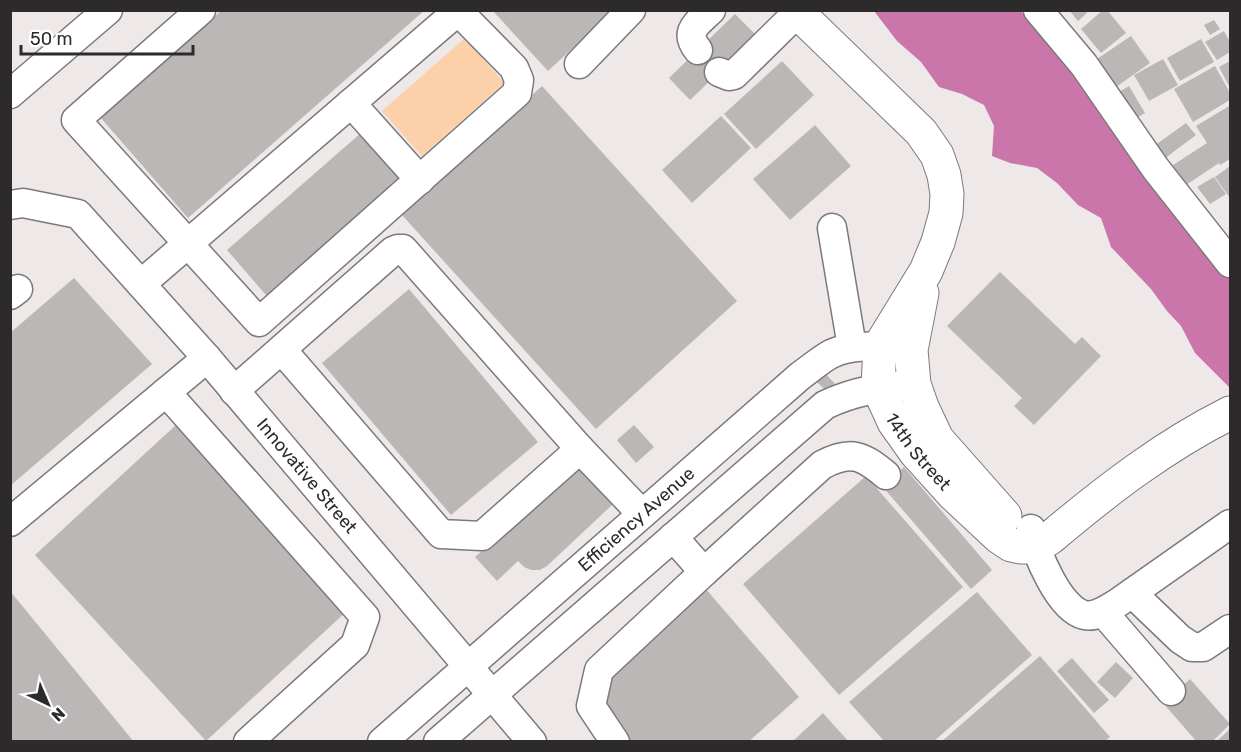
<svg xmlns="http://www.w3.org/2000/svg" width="1241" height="752" font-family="Rubik,sans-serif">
<rect width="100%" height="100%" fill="#eee9e8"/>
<path fill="#fcd0a9" d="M465 38 504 83 422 156 382 111Z"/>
<path fill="#ca76aa" d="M874 11H1020L1048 35 1230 274V388L1195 353 1181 326 1167 311 1151 289 1111 247 1101 218 1078 205 1057 183 1037 168 1010 163 992 156 994 126 984 105 962 94 939 87 921 62 897 41Z"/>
<g fill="#bbb7b7">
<path d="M222 10H425L188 218 100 117Z"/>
<path d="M492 10H614L548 71Z"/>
<path d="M1069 10H1085L1087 13 1078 21Z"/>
<path d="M1103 10H1107L1126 33 1101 53 1081 29Z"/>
<path d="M735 14 757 36 690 100 669 78Z"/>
<path d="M1214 20 1220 29 1210 35 1204 25Z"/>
<path d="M1224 31 1230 42V52L1217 60 1205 42Z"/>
<path d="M1131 36 1150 63 1116 87 1097 59Z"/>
<path d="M1201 39 1214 62 1180 81 1167 58Z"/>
<path d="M1163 59 1178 85 1149 101 1134 75Z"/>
<path d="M782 61 814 95 756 149 724 114Z"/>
<path d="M1230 61V88L1219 67Z"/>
<path d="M1215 66 1230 93V100L1193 122 1174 89Z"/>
<path d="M542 86 737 301 596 429 401 214Z"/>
<path d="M1129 86 1145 113 1130 122 1114 95Z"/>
<path d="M1229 106 1230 159 1220 165 1219 163 1180 189 1167 169 1207 143 1196 126Z"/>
<path d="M721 116 751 148 692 203 662 170Z"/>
<path d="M1186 123 1196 135 1164 159 1154 146Z"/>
<path d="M815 125 851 166 790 220 753 179Z"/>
<path d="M362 132 407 184 272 302 227 250Z"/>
<path d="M1230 166V198L1215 177Z"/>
<path d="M1214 177 1226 194 1210 204 1197 187Z"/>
<path d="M1000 272 1075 344 1082 337 1101 356 1034 425 1014 406 1022 398 947 326Z"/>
<path d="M74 278 152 364 10 486V333Z"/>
<path d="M409 289 538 442 451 515 322 363Z"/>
<path d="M826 374 835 384 827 392 817 382Z"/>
<path d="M177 424 348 610 206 741 35 555Z"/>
<path d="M634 425 654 447 636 463 617 440Z"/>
<path d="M577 465 612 505 547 566 540 570H531L524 567 518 561 497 581 475 557Z"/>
<path d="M904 467 992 570 971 589 882 486Z"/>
<path d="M866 476 963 587 839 695 743 584Z"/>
<path d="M705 588 799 697 748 742H628L594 702 598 681Z"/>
<path d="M10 591 134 742H10Z"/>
<path d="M977 592 1032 655 933 742H885L849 702Z"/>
<path d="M1040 656 1110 737 1104 742H941Z"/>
<path d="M1072 658 1109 700 1094 713 1057 671Z"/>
<path d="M1116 662 1133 678 1115 698 1097 682Z"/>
<path d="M1190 679 1230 724 1212 742H1197L1163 703Z"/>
<path d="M823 713 849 742H792Z"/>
<path d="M1230 729V742H1216Z"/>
</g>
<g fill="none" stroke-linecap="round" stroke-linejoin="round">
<g stroke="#7d7979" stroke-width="31">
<g id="minor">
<path d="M201 10 76 120 259 322 517 93 519 80 514 68 457 10"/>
<path d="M1038 10 1084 65 1156 169 1230 263"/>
<path d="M698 50C683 31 697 24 711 10"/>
<path d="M579 64 631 10"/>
<path d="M719 72 729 76 734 75 797 13"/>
<path d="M10 94 108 10"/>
<path d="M351 103 420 180"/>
<path id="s1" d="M10 205 23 203 78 214 207 358 532 742"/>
<path d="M832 228 852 347"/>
<path d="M141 284 458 11"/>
<path d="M10 295 18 289"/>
<path d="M282 350 441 534 482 536 580 449"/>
<path d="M234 391 393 251 398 249H403L580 449 642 514"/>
<path d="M166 392 365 617 355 645 248 742"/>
<path d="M10 522 207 358"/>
<path d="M1031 529C1036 553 1059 609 1084 615 1096 618 1109 608 1119 602L1230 524"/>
<path d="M673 537 704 572 822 465C851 450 862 455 886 475"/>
<path d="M1132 593 1180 639 1192 647H1203L1230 629"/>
<path d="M1103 612 1171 691"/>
<path id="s2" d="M382 742 800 376C810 369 820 360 831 354 852 344 878 346 901 349"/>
<path d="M438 742 825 405C854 391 883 387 914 384"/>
<path d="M615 742 591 706 599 670 704 572"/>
</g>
</g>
<g stroke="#7d7979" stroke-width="35">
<g id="major">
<path id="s3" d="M795 10 921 132 937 155 944 175 947 194 946 213 938 242 926 271 880 346 878 387 894 422 916 453 953 494 999 537 1011 545 1020 547H1035L1050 538C1107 490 1164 446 1230 413"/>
<path d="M922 293 911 350 914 384 922 407 937 439 1005 516"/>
</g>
</g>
<use href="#minor" stroke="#fff" stroke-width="28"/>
<use href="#major" stroke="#fff" stroke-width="33"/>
</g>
<g text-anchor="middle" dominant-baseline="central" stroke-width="5" stroke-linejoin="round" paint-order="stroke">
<g font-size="18" fill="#2c2a2a" stroke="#fff">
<text stroke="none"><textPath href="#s3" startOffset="530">14th Street</textPath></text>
<text stroke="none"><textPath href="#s1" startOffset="417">Innovative Street</textPath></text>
<text stroke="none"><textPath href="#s2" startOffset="338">Efficiency Avenue</textPath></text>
</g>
</g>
<rect width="1241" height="752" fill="none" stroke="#2c2a2a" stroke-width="24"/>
<g transform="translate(48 704) rotate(136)" stroke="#ffffff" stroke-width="4.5" paint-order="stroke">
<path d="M0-4.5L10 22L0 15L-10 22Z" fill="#2c2a2a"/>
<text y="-9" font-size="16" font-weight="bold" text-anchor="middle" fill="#2c2a2a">N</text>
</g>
<path d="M21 45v9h172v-9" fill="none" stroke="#2c2a2a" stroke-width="3"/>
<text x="30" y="45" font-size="18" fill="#2c2a2a" stroke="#ffffff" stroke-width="4.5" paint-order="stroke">50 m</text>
</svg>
